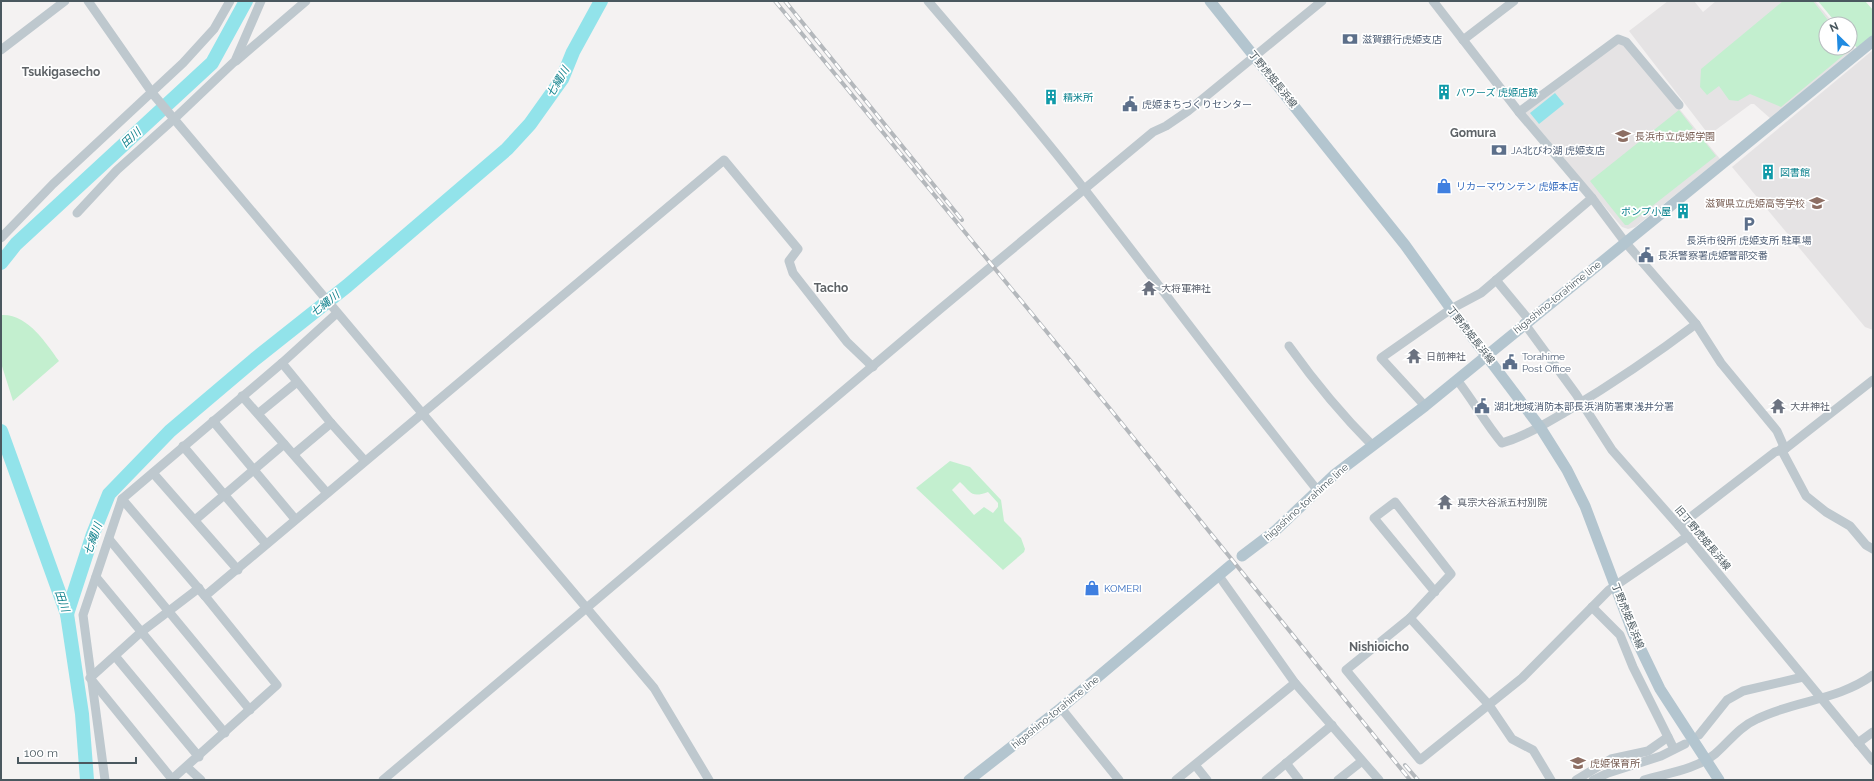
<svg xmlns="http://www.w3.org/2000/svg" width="1874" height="781" font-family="Raleway,'Noto Sans JP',sans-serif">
<rect width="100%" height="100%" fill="#f4f2f2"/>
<g fill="#e5e3e4">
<path d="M1668 1H1694L1703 12 1716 1H1815L1834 24H1826V48H1850V44L1856 50 1771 119 1754 104H1751L1709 135 1629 31Z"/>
<path d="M1621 37 1720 159 1635 227 1628 229 1622 227 1525 113Z"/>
<path d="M1873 50V330L1865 327 1732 167Z"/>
</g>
<g fill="#c3efcf" fill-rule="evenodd">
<path d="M1783 1H1813L1831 24H1826V48H1850L1851 49 1781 107 1750 94 1738 101 1729 100 1719 86 1707 95 1700 87 1701 69Z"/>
<path d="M1818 1H1865L1873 10V37L1858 49 1850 40V24H1837Z"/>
<path d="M1679 110 1693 128 1688 132 1694 140 1700 136 1716 156 1628 225H1625L1590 181Z"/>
<path d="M1 315C27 313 46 343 59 361L13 401 1 363Z"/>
<path d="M950 461 970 467 1001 500 1004 521 1021 538 1025 549 1024 552 1003 570 916 488ZM960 482C972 493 971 498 988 492L998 503V507L993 513 984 507 974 515 952 490Z"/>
</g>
<path fill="#92e3ea" d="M1555 93 1564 104 1539 124 1530 113Z"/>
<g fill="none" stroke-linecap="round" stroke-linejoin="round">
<g stroke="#92e3ea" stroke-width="14">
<path d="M1 263 16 244 212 63 246 1"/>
<path d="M1 431 67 614 82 714 87 780"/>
<path d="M67 614 93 534 109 494 170 431 255 359 347 286 507 149 530 124 562 79 573 52 601 1"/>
</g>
<g stroke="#bec8ce" stroke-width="9">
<path d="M88 1 153 94 654 688 709 780"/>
<path d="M928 1C981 63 1035 125 1085 190 1163 290 1239 392 1318 491"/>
<path d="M1433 1 1519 112 1592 198 1625 242 1696 324 1721 363 1777 431 1785 449"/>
<path d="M1463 40 1514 1"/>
<path d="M1 50 65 1"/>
<path d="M236 61 306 1"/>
<path d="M1519 112 1618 39 1626 42 1679 105"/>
<path d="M77 213 117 170 174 119 235 61 261 1"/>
<path d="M1 238 53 184 183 63 214 29 230 1"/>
<path d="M1496 280 1529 320"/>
<path d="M1524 323 1576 394 1612 450 1679 526 1873 761"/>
<path d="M1289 346C1314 381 1342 415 1372 445"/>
<path d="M282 363 331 423 365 461"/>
<path d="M1457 380C1473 400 1485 423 1502 443 1526 436 1546 423 1567 411 1612 384 1655 355 1696 324"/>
<path d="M242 396 327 493"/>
<path d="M1425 406 1381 358 1451 309 1481 293 1592 198"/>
<path d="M259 413 297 382"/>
<path d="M213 421 295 519"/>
<path d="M183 446 266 544"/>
<path d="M1781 449 1806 496 1826 512 1850 526 1866 545 1873 549"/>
<path d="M294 454 331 423"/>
<path d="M153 473 238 570"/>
<path d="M122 499 205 596 724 160 798 249 789 261 793 273 847 342 873 367"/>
<path d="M195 520 284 444"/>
<path d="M1679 526 1775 452 1785 449 1873 380"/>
<path d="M109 539 250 710"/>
<path d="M1219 576 1295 683 1379 780"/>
<path d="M96 577 225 733"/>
<path d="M1592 607 1620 635 1633 667 1674 749"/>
<path d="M1410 618 1451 574 1395 502 1374 518 1435 592"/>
<path d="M115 656 199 757"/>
<path d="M1061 708 1119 780"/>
<path d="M1699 735 1727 700 1743 691 1803 677"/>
<path d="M1858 743 1873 732"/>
<path d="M1286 763 1299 780"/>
<path d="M1195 765 1207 780"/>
<path d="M187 767 201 780"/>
<path d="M172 779 90 678 140 633 199 588"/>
<path d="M105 780 83 615 122 499 282 363 337 313"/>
<path d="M171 780 277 685 205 596"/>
<path d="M383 780 939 310 1153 132 1166 126 1188 111 1322 1"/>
<path d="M1176 780 1295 683"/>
<path d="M1266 780 1332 725"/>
<path d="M1338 780 1362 761"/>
<path d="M1551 780 1533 750 1512 739 1489 705 1410 618 1346 670 1420 760 1522 678 1609 590 1688 536"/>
<path d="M1576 780 1611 759 1648 751 1668 737"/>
<path d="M1593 780 1608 773 1661 756 1685 744"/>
<path d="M1644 780C1667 773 1695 770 1715 754 1729 742 1739 727 1757 719 1795 700 1837 701 1873 675"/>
</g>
<g stroke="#b3c5cf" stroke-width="11">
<path d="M1210 1 1405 245 1451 309 1540 427 1567 470 1585 506 1633 633 1660 689 1719 780"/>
<path d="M1242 556 1275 531 1334 475 1425 406 1873 41"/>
<path d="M969 780 1061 708 1231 565"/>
</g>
<g stroke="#b4b8bc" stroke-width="4">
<g id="rail">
<path d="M775 1 1111 410 1410 780"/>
<path d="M785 1 962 220"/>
<path d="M1405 765 1418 780"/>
</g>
</g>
<use href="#rail" stroke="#fff" stroke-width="2.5" stroke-dasharray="8" stroke-linecap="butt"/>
</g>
<defs>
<g id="bank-bare" transform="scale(1.2)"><path d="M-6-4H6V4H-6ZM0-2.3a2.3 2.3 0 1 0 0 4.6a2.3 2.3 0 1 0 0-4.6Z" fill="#5c6f8a" stroke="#fff" stroke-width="2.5" paint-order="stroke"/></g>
<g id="building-bare" transform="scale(1.2)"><path d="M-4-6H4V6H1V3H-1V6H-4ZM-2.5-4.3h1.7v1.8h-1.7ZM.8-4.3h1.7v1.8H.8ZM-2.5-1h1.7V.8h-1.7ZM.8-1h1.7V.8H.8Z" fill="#0f9aa8" stroke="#fff" stroke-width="2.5" paint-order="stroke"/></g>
<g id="civic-bare" transform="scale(1.2)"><path d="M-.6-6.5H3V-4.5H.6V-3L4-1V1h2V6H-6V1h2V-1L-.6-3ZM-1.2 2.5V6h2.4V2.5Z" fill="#5c6f8a" stroke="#fff" stroke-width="2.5" paint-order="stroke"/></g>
<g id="school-bare" transform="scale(1.2)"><path d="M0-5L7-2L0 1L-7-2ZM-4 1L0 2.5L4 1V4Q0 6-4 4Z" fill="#8d6e63" stroke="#fff" stroke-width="2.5" paint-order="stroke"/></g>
<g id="shop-bare" transform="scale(1.2)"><path d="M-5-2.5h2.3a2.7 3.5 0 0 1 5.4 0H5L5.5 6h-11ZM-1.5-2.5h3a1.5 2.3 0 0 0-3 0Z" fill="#3f7fe0" stroke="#fff" stroke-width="2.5" paint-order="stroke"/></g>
<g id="parking-bare" transform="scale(1.2)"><path d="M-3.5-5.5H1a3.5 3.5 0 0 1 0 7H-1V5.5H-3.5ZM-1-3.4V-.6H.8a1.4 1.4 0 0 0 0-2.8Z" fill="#5c6f8a" stroke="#fff" stroke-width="2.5" paint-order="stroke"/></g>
<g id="temple-bare" transform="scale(1.2)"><path d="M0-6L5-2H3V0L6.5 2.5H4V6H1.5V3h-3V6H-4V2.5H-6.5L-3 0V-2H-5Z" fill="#6b7280" stroke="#fff" stroke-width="2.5" paint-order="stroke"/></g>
</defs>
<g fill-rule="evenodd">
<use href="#bank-bare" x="1350" y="39"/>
<use href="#building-bare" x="1444" y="92"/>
<use href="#building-bare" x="1051" y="97"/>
<use href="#civic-bare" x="1130" y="104"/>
<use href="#school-bare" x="1623" y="136"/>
<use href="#bank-bare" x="1499" y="150"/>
<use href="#building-bare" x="1768" y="172"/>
<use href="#shop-bare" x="1444" y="186"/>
<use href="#school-bare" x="1817" y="203"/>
<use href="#building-bare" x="1683" y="211"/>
<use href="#parking-bare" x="1749" y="224"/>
<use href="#civic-bare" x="1646" y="255"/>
<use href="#temple-bare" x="1149" y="288"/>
<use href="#temple-bare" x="1414" y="356"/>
<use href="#civic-bare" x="1510" y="362"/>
<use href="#civic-bare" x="1482" y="406"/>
<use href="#temple-bare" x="1778" y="406"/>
<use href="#temple-bare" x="1445" y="502"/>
<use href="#shop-bare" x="1092" y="588"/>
<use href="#school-bare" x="1578" y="763"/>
</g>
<g text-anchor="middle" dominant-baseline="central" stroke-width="3.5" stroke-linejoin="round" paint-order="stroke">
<g font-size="10" fill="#4e5e75" stroke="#fff" text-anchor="start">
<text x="1362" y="39">滋賀銀行虎姫支店</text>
<text x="1142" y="104">虎姫まちづくりセンター</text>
<text x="1511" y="150">JA北びわ湖 虎姫支店</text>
<text x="1749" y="240" text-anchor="middle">長浜市役所 虎姫支所 駐車場</text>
<text x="1658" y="255">長浜警察署虎姫警部交番</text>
<text x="1522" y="356">Torahime<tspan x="1522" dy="12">Post Office</tspan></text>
<text x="1494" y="406">湖北地域消防本部長浜消防署東浅井分署</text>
</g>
<g font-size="10" fill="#4a585f" stroke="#fff">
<text transform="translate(1273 79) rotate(51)">丁野虎姫長浜線</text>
<text transform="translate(1557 297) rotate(-39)">higashino-torahime line</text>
<text transform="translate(1471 335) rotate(52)">丁野虎姫長浜線</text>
<text transform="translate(1306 502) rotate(-42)">higashino-torahime line</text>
<text transform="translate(1703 538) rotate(50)">旧丁野虎姫長浜線</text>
<text transform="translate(1628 616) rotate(68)">丁野虎姫長浜線</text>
<text transform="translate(1055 712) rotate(-39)">higashino-torahime line</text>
</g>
<g font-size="10" fill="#0d838f" stroke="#fff" text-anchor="start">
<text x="1456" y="92">パワーズ 虎姫店跡</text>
<text x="1063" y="97">精米所</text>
<text x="1780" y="172">図書館</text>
<text x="1671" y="211" text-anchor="end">ポンプ小屋</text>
</g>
<g font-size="10" fill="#785e54" stroke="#fff" text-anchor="start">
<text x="1635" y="136">長浜市立虎姫学園</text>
<text x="1805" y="203" text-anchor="end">滋賀県立虎姫高等学校</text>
<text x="1590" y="763">虎姫保育所</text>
</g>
<g font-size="10" fill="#366cbe" stroke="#fff" text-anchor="start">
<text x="1456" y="186">リカーマウンテン 虎姫本店</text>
<text x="1104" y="588">KOMERI</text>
</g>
<g font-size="10" fill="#5b616d" stroke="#fff" text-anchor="start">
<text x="1161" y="288">大将軍神社</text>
<text x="1426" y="356">日前神社</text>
<text x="1790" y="406">大井神社</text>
<text x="1457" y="502">真宗大谷派五村別院</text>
</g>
<g font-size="11" font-style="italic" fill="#11828d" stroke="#fff">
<text transform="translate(558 82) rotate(-59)">七縄川</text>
<text transform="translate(131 138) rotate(-43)">田川</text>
<text transform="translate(325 304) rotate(-38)">七縄川</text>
<text transform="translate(93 539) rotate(-70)">七縄川</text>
<text transform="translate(62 601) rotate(71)">田川</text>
</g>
<g font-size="12" font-weight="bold" fill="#5e6367" stroke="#fff">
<text x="61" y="72">Tsukigasecho</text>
<text x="1473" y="133">Gomura</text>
<text x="831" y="288">Tacho</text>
<text x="1379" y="647">Nishioicho</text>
</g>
</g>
<rect width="1874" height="781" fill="none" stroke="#4a585f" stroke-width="4"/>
<g transform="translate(1838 36) rotate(336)"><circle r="19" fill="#ffffff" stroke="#b7bcbf"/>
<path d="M0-3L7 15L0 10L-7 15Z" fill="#208be1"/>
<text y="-6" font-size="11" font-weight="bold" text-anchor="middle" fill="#4a585f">N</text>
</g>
<path d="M18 757v6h118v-6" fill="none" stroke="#4a585f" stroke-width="2"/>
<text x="24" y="757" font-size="12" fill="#4a585f" stroke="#ffffff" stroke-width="3" paint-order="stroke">100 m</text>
</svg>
